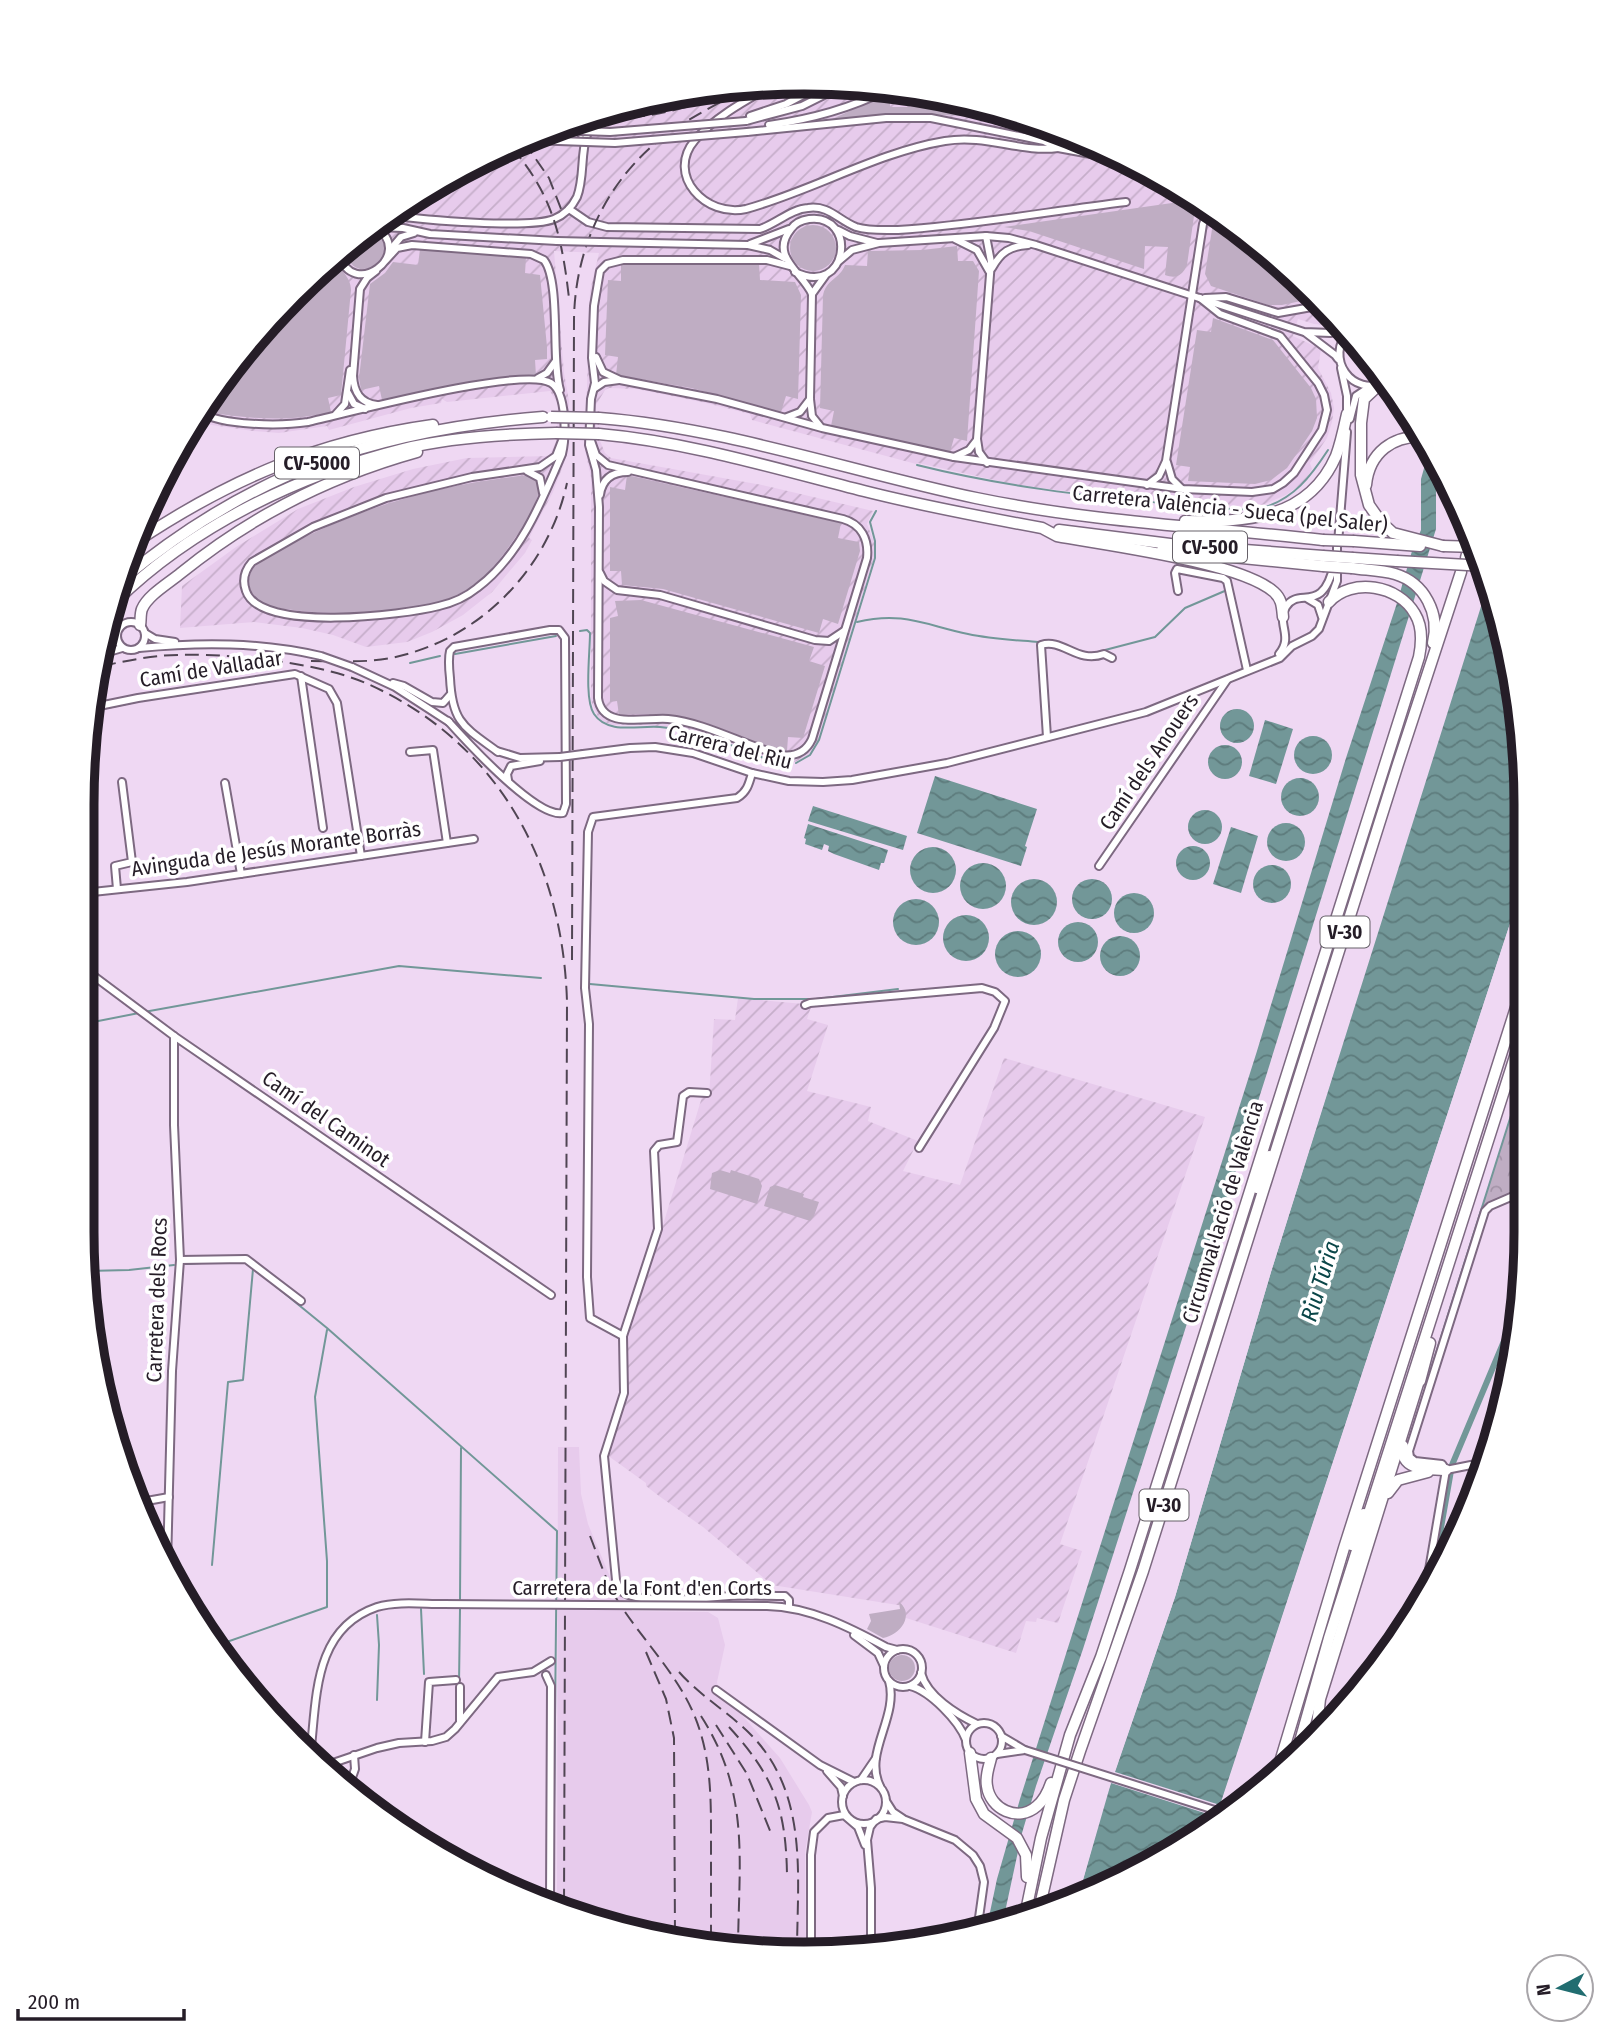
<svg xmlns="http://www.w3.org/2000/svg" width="1609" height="2037" font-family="'Fira Sans Condensed',sans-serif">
<defs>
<pattern id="industrial-furrows" width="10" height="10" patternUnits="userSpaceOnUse" patternTransform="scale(1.75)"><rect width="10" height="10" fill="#e7cbec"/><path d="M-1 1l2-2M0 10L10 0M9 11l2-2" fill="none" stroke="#c6aeca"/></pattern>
<pattern id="park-crowns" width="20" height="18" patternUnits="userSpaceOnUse" patternTransform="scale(1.75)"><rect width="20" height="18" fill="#bfadc3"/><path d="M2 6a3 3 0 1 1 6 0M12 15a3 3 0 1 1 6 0" fill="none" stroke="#a494a8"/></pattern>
<pattern id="water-waves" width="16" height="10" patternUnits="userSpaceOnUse" patternTransform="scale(1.75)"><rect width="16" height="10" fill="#729798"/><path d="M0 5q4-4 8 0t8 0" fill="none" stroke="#5d7b7c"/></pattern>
</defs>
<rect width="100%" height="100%" fill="#efd8f3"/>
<path fill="#e7cbec" d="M558 1447H579L581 1494 588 1524 613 1584 632 1611 708 1612 718 1618 725 1645 717 1682 718 1688 780 1758 809 1805 812 1812 805 1852 806 1955 618 1930 557 1905Z"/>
<g fill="url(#industrial-furrows)">
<path d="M851 84 991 107 1124 157 1244 231 1338 319 1329 325 1314 324 1298 319 1293 336 1321 349 1318 368 1331 393 1334 408 1332 422 1327 438 1310 463 1312 469 1304 482 1286 495 1260 506 1192 505 1021 486 918 463 916 464 752 420 750 414 706 403 637 389 609 388 605 390 596 405V440L600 441 605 453 611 458 762 485 873 511 867 524 874 542 875 554 817 744 808 756 792 763 776 761 687 730 644 725H611L599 719 591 701V477L585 450 590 291 599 253 554 251 564 373 569 401 567 455 553 492 529 538 532 540 525 553 492 592 463 615 432 632 407 642 366 647 333 635 302 628 254 622 180 628 182 586 236 547 298 509 354 487 413 469 467 458 549 456 557 440 558 404 550 391 447 402 442 399 441 403 411 408 329 430 327 426 279 433 253 431 205 424 195 419 232 365 328 262 443 179 572 121 710 88Z"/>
<path d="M738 998 804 1004 811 1007 807 1019 828 1025 807 1091 871 1107 868 1121 918 1141 903 1171 960 1185 1004 1058 1205 1117 1060 1544 1082 1551 1058 1623 1037 1618 1036 1622 1026 1621 1016 1653 906 1618 904 1606 772 1585 703 1527 659 1496 646 1486V1483L607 1455 627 1396 624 1340 651 1264 702 1097H709L714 1019 735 1020Z"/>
</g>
<g fill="#bfadc3">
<path d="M894 91 904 92 890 101V107C935 107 990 106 1031 122L1027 124 963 116 917 114 830 120Z"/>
<path d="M1193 200 1196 202 1187 265C1182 276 1176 279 1165 275L1168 247 1145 246 1144 269 1029 231 1004 227Z"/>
<path d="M1216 214 1244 231 1315 298 1282 305H1268L1211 286 1205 274 1213 223Z"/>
<circle cx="813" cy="248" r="23"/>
<path d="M371 231C409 251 354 294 345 250Z"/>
<path d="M957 246 958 261H973L979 271 967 441 954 438 950 452 831 426 834 411 820 408 823 296C825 280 840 279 845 265L867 266 868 251 922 250Z"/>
<path d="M420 249 526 257 525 273 540 275 547 347V359L535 360 536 376 467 382 382 400 379 386 361 390 359 378 370 284 385 273 393 262 418 265Z"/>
<path d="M334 258C339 270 351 276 351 290L341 395 328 398 331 412C290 422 254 419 212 413L215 398 210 397 232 365Z"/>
<path d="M621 264H759L760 280 795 282 801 295 798 399 786 396 781 412 691 388 616 375 618 357 605 355 608 280 621 281Z"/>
<path d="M1213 318 1273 340 1311 388 1316 399 1317 418 1312 431 1287 468 1271 480 1255 484 1188 481 1190 467 1176 465 1197 330 1211 332Z"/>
<path d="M530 475 539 480C541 500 527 522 515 538 502 557 488 576 468 589 420 619 322 617 268 606 258 602 249 596 249 583 248 562 273 553 289 545 365 505 445 483 530 475Z"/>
<path d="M627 475 841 523 838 538 859 542 860 551 838 624 823 619 819 633 663 589 622 585 621 571H610V487L625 490Z"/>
<path d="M641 600 814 647 809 661 825 666 803 738 788 737 787 751C757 745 729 730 699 721 672 713 646 713 619 715L617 701 610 702V618L618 616 615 601Z"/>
<path d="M720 1170 730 1173 731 1170 759 1179 762 1186 757 1204 710 1189 712 1173Z"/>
<path d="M775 1185 804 1194 803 1197 819 1202 814 1216 810 1221 764 1206 770 1187Z"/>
<path d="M899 1602C915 1614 901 1635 883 1638L867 1629 871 1621 869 1614 900 1609Z"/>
<circle cx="902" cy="1668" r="13"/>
</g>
<path fill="url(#park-crowns)" d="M1526 1069 1527 1187 1482 1207Z"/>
<g fill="url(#water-waves)">
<path d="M1432 448 1441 467 1436 479V529L1267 1073 1083 1649 1036 1786 1022 1833 1002 1926 986 1931 997 1879 1020 1799 1257 1051 1346 758 1397 603 1412 551 1421 530V479L1428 454Z"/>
<path d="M1490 578 1525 757 1526 875 1216 1819 1166 1858 1079 1894 1105 1800 1175 1597 1271 1272Z"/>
<circle cx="1237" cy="726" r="17"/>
<path d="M1265 720 1293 729 1276 784 1249 776Z"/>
<circle cx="1313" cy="755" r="19"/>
<circle cx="1225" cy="762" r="17"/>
<path d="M935 776 1037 809 1025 846 1027 847 1021 866 917 833Z"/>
<circle cx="1300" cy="797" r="19"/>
<path d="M813 806 907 836 903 850 808 821Z"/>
<circle cx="1205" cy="827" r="17"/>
<circle cx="1286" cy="842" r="19"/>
<path d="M808 824 888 850 884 863H881L879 870 834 854 828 851 829 846 824 844 822 850 805 844 806 839 804 838Z"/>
<path d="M1231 827 1258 836 1241 893 1213 884Z"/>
<circle cx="1193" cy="863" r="17"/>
<circle cx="933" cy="870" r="23"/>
<circle cx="983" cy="886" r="23"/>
<circle cx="1272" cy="884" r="19"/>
<circle cx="1092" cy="899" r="20"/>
<circle cx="1034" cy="902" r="23"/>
<circle cx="1134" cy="913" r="20"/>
<circle cx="916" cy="922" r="23"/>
<circle cx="966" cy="938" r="23"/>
<circle cx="1078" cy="942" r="20"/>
<circle cx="1018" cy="954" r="23"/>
<circle cx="1120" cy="956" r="20"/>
</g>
<path fill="#efd8f3" d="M1489 574 1271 1272 1175 1597 1115 1772 1220 1805 1526 875V886L1221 1816 1216 1819 1217 1817 1111 1783 1079 1894 1076 1895 1102 1799 1172 1595 1268 1271 1486 577Z"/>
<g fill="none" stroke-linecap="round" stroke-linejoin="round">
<g stroke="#729798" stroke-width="2">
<path d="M917 465C1001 486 1085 496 1171 504 1192 506 1243 512 1262 508 1294 499 1311 476 1328 450"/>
<path d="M857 622C903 611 925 625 968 634 991 639 1015 640 1038 642"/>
<path d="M580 631 587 630 590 633C590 653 584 699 594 714 608 735 639 725 660 727 699 730 737 748 774 762L786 764"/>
<path d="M1105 650 1155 637 1185 608 1227 590"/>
<path d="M455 654 556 636"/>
<path d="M410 663 440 656"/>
<path d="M156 698 282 679"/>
<path d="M93 711 150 699"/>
<path d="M796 763 810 755 819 740 875 558V541L870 522 876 511"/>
<path d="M590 984 754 999H816L898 989"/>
<path d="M144 1012 399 966 541 978"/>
<path d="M83 1024 139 1013"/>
<path d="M186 1264 216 1262"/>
<path d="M251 1266 327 1328 557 1531 553 1904"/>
<path d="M87 1271 129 1270 174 1265"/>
<path d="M1430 1372 1526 1068"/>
<path d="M212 1565 228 1382 243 1380 253 1269"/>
<path d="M460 1601 461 1448"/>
<path d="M421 1609 424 1674"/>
<path d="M218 1645 327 1607V1561L315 1397 327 1330"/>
<path d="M459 1684 460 1609"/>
<path d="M377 1700 379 1645 377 1615"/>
</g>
<path stroke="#729798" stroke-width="6" d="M1431 1585 1452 1465 1520 1303"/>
<g stroke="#7d6981" stroke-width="10">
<g id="minor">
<path d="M771 86C745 101 715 117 695 140 665 175 706 218 746 209 812 191 878 152 945 141 986 134 1021 153 1058 148"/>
<path d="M620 109 672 103 718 88"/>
<path d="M750 116 786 104 822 85"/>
<path d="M574 120 581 134"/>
<path d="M746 121 802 106 846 84"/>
<path d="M769 125C812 119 849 109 887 90"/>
<path d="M747 132 886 118H931L1044 141 1058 148 1107 157 1151 174"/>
<path d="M569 209 588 222 607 227 760 229C776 224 791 209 808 208 829 205 838 220 856 227 869 231 884 230 898 230 975 225 1051 211 1126 202"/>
<path d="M393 215C422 220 529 229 554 219 564 215 572 207 577 197 588 169 574 131 605 113"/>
<path d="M377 227 403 228 430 234 557 241"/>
<path d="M838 230 850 236 877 243"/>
<path d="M986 236 991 262 977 439 979 452 987 463"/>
<path d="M955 239 977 250 989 271"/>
<path d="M600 242 748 245 770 250 784 258"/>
<path d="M750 244 789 229"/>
<path d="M390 250 401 237 414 233"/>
<path d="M339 254C352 301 416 255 376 227"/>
<path d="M386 260 397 248 412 245 531 254 544 260C561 282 551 361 560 390"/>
<path d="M839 261 852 250 879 243 986 236 1009 238 1036 245 1304 332 1331 333 1348 329"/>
<path d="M992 268C1001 252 1010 246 1028 245"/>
<path d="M376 271 367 278 360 289 353 376C354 392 360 403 377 405"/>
<path d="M795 272C849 298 858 213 809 219 802 220 795 223 791 229 769 256 802 272 812 294L810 399 812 416 820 426"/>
<path d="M812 294 825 276"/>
<path d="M1205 298 1226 297 1278 313 1323 305"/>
<path d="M1349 330C1324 358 1352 398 1386 382"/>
<path d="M1306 333 1335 355 1338 359"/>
<path d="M596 357 603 372 620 380 717 399 822 428 954 457 1183 489 1252 492 1273 489 1283 483 1294 473 1322 430 1327 410 1324 395 1318 383 1280 336 1220 314 1200 298"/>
<path d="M1341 368 1347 396V418"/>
<path d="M538 378 547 373 555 362"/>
<path d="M595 388 604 382 619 380"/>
<path d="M348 393 354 404 365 409"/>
<path d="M200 412C223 426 281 426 308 422 348 413 523 366 551 383 567 393 566 437 562 454 542 501 520 556 477 588 466 597 452 603 439 606 404 615 260 633 246 591 242 580 245 570 252 562L313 527 386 498 472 477 540 467 556 456 563 438"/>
<path d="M336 414 345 404 350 370"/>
<path d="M787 417 800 412 810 399"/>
<path d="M1350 419 1356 396 1368 388"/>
<path d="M590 438 596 455 608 465 843 519C861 524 869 539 867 558L812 739C806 752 796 757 781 755 743 745 707 723 668 719 645 717 602 730 598 698L599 507 596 470 589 445 591 399 595 383 592 358 594 306 600 271 607 264 623 260H767L790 266"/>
<path d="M954 457 969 450 976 441"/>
<path d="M1167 462 1172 479 1181 488"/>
<path d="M527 471 540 478 543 493"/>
<path d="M1147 485 1159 476 1166 461 1203 224 1209 209"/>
<path d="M600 495C602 479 612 472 628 472"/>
<path d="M1338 543 1347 432"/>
<path d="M600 573 604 581 617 590 660 595 815 640 829 641 844 631"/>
<path d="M1178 591 1175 573 1177 569 1223 578 1227 581 1247 670"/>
<path d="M1308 599 1318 605 1322 617"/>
<circle cx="131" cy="636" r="14"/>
<path d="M145 633 155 639 175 642"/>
<path d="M106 648 116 636"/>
<path d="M139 648C201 642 260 642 321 656"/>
<path d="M105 653 122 648"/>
<path d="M1279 654C1294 636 1276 624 1286 607 1298 586 1323 616 1334 564"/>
<path d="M352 667 395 687 449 722"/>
<path d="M301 676 323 828"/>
<path d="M393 683 404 686 432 702 443 703 450 695"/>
<path d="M94 707 138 698 295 674 329 689 337 703 361 856"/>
<path d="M448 721C466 741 537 819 563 813L566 804 565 638 559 630H550L454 647 450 651C448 659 449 669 450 678 452 723 464 727 498 752"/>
<path d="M1047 737 1041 645C1063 638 1077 664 1104 654L1112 658"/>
<path d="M497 751 520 758 560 757"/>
<path d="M410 752 433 750 447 843"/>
<path d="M583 754 630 748 655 747 693 753 752 773 789 781 823 782 852 780 947 763 1146 712 1280 658 1292 646 1312 636 1319 629 1337 581V547"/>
<path d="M508 780 507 774 511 766 540 761"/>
<path d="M225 783 241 874"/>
<path d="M1099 866 1227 680"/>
<path d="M117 889 115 866 132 862 122 782"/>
<path d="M83 893 187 882 474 839"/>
<path d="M83 968 174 1036 551 1295"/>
<path d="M805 1005 810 1003 982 988 995 992 1005 1001 994 1028 919 1148"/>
<path d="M707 1093 689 1092 683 1096 677 1142 659 1145 654 1151 658 1229 623 1336 624 1393 604 1456 616 1580 620 1590C637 1606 706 1598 729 1596 748 1595 767 1596 785 1596L789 1600V1607"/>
<path d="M180 1260 246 1259 301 1301"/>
<path d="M623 1336 590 1318 587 1277 589 1024 585 988 588 832 593 817 737 798C747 792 749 784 752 773"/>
<path d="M1446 1470 1442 1464 1415 1461 1410 1457 1409 1451 1485 1211 1490 1206 1527 1190"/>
<path d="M1446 1470 1486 1462"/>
<path d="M141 1502 169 1497"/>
<path d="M167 1565 172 1371 180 1260 174 1125V1036"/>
<path d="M1424 1599 1446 1470"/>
<path d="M767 1606C810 1607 849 1627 886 1647L897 1650"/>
<path d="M854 1635 878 1653 884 1666"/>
<circle cx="903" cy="1668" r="19"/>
<path d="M921 1673C927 1696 956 1714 977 1724"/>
<path d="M546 1675 551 1686 550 1902"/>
<path d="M910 1686C930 1691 959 1721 966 1740"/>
<path d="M460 1687V1722"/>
<path d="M716 1690 820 1765 854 1782"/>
<circle cx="984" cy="1741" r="18"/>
<path d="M1001 1736 1023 1749"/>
<path d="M425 1742 429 1682 456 1680"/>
<path d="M997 1754 1025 1750"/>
<path d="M310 1756C317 1700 312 1629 377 1607 397 1601 422 1604 443 1604"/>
<path d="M324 1766 377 1748 399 1743 432 1741 446 1737 455 1729 498 1677 533 1672 551 1661"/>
<path d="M827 1771 841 1787 843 1796"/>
<path d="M861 1780 876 1758"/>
<circle cx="864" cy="1802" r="22"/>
<path d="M349 1786 355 1769 354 1755"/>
<path d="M880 1786C863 1753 899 1717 889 1681"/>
<path d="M886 1801 893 1812 902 1818"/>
<path d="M871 1946V1888L867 1840 870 1827 876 1819 885 1817 903 1819 955 1840 973 1855 980 1866 984 1882 977 1932"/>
<path d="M811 1954V1855L814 1832 828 1818 844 1815 858 1827 865 1845"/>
</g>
</g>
<g stroke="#7d6981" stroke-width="13">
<g id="highway">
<path d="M1379 385 1364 399 1361 423V475L1369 505 1381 522 1393 533 1443 546"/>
<path d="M599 418C727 428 852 472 976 498 1091 522 1207 527 1323 540"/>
<path d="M599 434C689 442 777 469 864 491 923 506 982 517 1042 528L1057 536C1106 545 1240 562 1274 592 1282 599 1282 607 1283 617"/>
<path d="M1366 485C1369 453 1393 434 1426 437"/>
<path d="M1185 521C1246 522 1308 520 1336 456 1341 443 1344 428 1347 414"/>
<path d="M1059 530 1178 545 1323 556"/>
<path d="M1472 540V537"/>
<path d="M1354 541 1420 546"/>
<path d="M134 543C230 479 318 441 433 425"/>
<path d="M1162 550 1323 566"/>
<path d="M1353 558 1397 561"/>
<path d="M1466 558 1467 554"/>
<path d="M1352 568C1366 570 1381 570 1395 574 1425 583 1440 614 1433 643"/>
<path d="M119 582C250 473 374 430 543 417"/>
<path d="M115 602C192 526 299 475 403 449 452 437 505 434 556 433"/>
<path d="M140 625C141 621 140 614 142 609 148 595 169 583 181 573 250 517 331 476 417 452"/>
<path d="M1257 1188 1269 1156"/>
<path d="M1420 1381 1430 1343"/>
<path d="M1403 1446C1400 1471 1428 1469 1446 1470"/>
<path d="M1388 1493 1398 1480 1428 1472"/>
<path d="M1351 1545 1364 1514"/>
<path d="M1315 1744 1320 1699 1421 1374"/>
<path d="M970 1753 976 1799 984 1814 1017 1838 1026 1855 1027 1877"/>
<path d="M991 1758C989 1767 985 1776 987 1786 990 1809 1018 1823 1037 1806 1044 1800 1048 1792 1051 1783"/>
<path d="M1295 1759 1329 1638 1526 1022"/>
<path d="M1277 1772 1344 1548 1526 976"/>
<path d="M1039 1910 1064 1800 1080 1751 1143 1571 1398 764 1461 572"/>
<path d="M1025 1916 1041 1838 1070 1735 1101 1657 1130 1570 1419 657C1422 642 1423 627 1415 614 1399 585 1352 577 1329 602"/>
</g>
</g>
<use href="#minor" stroke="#fff" stroke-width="6"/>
<use href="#highway" stroke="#fff" stroke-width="10"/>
<g stroke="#504553" stroke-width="2" stroke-dasharray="14 7" stroke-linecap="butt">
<path d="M589 117C631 121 674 113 713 98"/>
<path d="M524 142 549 178 563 214"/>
<path d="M512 148C553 195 562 238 569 298"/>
<path d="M311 661C338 661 365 663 391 658 479 640 548 570 567 483"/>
<path d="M102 666C121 662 140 658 159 656 216 651 316 661 368 684 499 743 563 863 567 1002L564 1908"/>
<path d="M572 960 574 319C575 253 602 191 651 147 679 122 715 106 747 87"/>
<path d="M590 1536C600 1561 608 1588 623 1609 646 1643 675 1673 692 1710 712 1754 711 1799 711 1846 711 1878 711 1910 711 1942"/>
<path d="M646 1652 666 1699 674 1738 675 1938"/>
<path d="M679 1672C702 1698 732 1714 755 1739 809 1799 797 1880 797 1954"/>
<path d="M701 1716C750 1792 739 1860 738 1946"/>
<path d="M716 1725 747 1774 771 1833"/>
<path d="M729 1727C774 1776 786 1809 787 1875"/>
</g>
<g stroke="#7d6981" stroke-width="10" stroke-linecap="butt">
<g id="minor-bridge">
<path d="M551 130 610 132 746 121"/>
<path d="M530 140 615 143 747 132"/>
<path d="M557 241 600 242"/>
<path d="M321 656 352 667"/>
<path d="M560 757 583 754"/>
<path d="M443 1604 767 1606"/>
<path d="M1025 1750 1224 1813"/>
</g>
</g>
<g stroke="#7d6981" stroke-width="13" stroke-linecap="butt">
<g id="highway-bridge">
<path d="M551 417 599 418"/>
<path d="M556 433 599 434"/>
<path d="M1323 540 1354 541"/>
<path d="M1443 546 1477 547"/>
<path d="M1323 556 1353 558"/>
<path d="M1397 561 1485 566"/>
<path d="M1323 566 1352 568"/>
</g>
</g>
<use href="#minor-bridge" stroke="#fff" stroke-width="6"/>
<use href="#highway-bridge" stroke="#fff" stroke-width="10"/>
</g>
<g text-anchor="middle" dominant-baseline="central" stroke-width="7" stroke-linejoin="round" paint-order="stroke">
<g fill="#fff" stroke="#666168" stroke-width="2">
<rect x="275" y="447.5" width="84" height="31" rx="5"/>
<rect x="1173" y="531.5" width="74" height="31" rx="5"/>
<rect x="1320.5" y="916.5" width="49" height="31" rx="5"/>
<rect x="1139.5" y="1489.5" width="49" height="31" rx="5"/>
</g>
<g font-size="19" font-weight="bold" fill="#251d27">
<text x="317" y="463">CV-5000</text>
<text x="1210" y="547">CV-500</text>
<text x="1345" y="932">V-30</text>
<text x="1164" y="1505">V-30</text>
</g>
<g font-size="21" fill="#251d27" stroke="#fff">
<text transform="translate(1230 509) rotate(6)">Carretera València - Sueca (pel Saler)</text>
<text transform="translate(211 669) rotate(-9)">Camí de Valladar</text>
<text transform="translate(730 747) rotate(14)">Carrera del Riu</text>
<text transform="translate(1149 762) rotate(-56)">Camí dels Anouers</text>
<text transform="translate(276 849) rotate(-8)">Avinguda de Jesús Morante Borràs</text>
<text transform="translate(326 1119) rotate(35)">Camí del Caminot</text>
<text transform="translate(1223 1212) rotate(-73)">Circumval·lació de València</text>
<text transform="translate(157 1300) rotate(-88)">Carretera dels Rocs</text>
<text x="642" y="1588">Carretera de la Font d'en Corts</text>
</g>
<g font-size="23" font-style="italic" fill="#0a4648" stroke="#fff">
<text transform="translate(1320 1281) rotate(-73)">Riu Túria</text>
</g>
</g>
<path d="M0 0H1609V2037H0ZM804 94H804A710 710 0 0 1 1514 804V1232A710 710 0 0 1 804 1942H804A710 710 0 0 1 94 1232V804A710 710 0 0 1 804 94Z" fill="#fff" fill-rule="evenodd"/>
<path fill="none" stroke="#251d27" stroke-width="9" d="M804 94H804A710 710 0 0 1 1514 804V1232A710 710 0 0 1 804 1942H804A710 710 0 0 1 94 1232V804A710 710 0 0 1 804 94Z"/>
<g transform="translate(1560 1988) rotate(263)"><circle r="33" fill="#ffffff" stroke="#a8a5a9" stroke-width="2"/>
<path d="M0-5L12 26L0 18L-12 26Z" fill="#216d70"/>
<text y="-10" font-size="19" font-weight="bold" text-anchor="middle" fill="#251d27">N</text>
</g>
<path d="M18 2009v10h166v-10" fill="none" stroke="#251d27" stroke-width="3.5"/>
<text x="28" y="2009" font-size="21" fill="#251d27" stroke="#ffffff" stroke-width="5" paint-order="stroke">200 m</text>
</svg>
